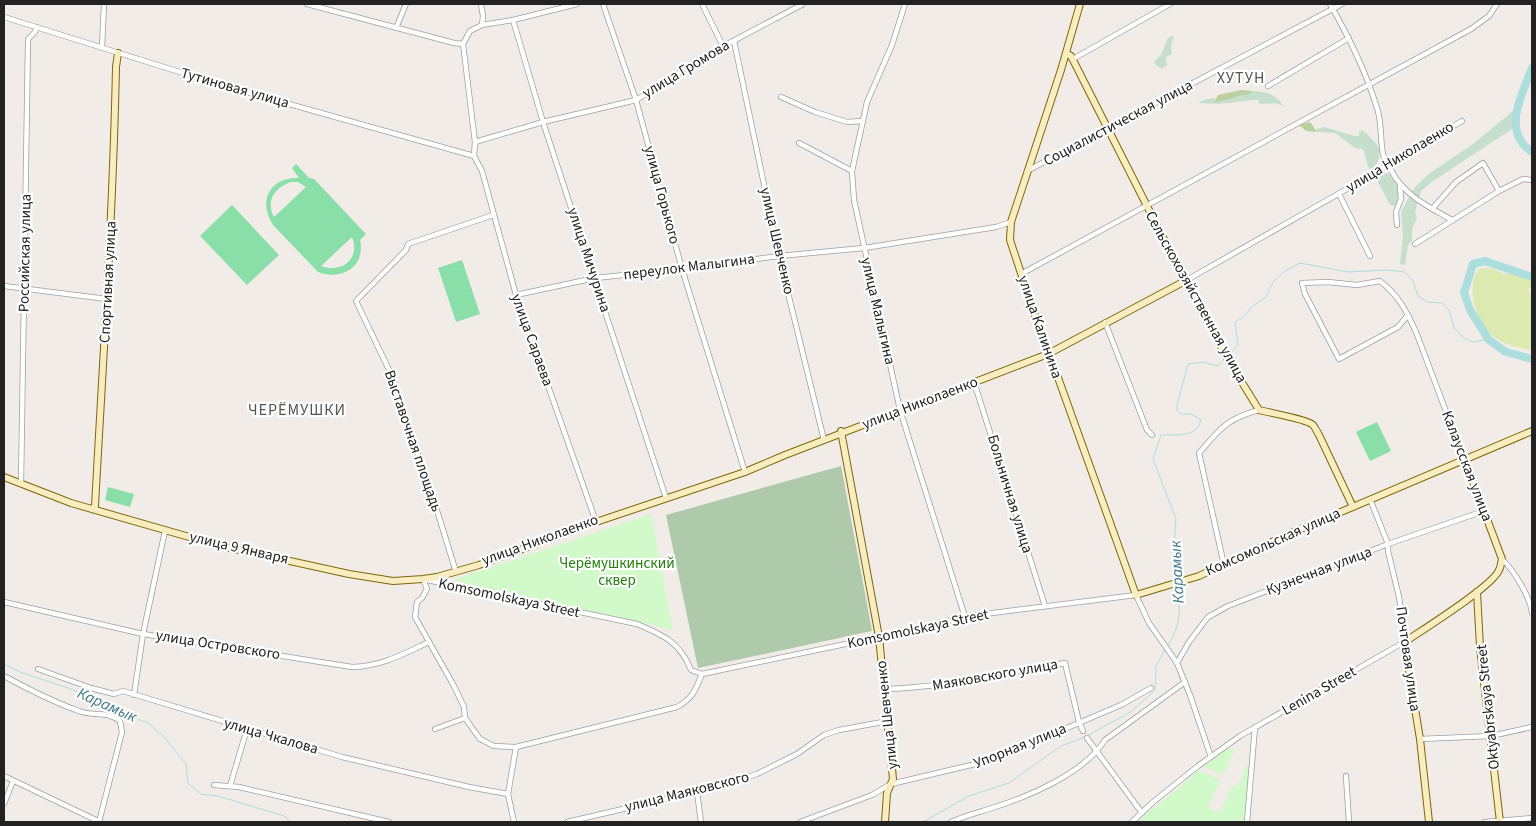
<svg xmlns="http://www.w3.org/2000/svg" width="1536" height="826" font-family="'Source Sans 3',sans-serif">
<rect width="100%" height="100%" fill="#f2ece9"/>
<path fill="#dceab1" d="M1484 268H1491L1504 274 1509 273 1532 280V287L1528 289 1532 294V350C1519 348 1507 346 1496 338 1477 326 1464 288 1479 269Z"/>
<g fill="#bad09f">
<path d="M1241 90 1252 91 1250 94 1214 103 1218 95Z"/>
<path d="M1310 122 1317 132 1306 131 1299 125Z"/>
</g>
<g fill="#c6dfcd">
<path d="M1171 36 1174 37 1171 45 1172 54 1166 57 1167 65 1162 69 1156 65 1154 62 1161 55 1168 38Z"/>
<path d="M1252 91C1265 91 1276 94 1283 106L1275 103 1259 104 1258 100H1254L1219 104 1198 103 1203 100 1216 98 1214 103C1226 101 1238 95 1250 94Z"/>
<path d="M1513 111 1512 129 1433 181 1421 191 1415 211 1417 218 1412 229V241L1408 245 1405 265 1400 264 1403 236 1401 212 1412 191 1419 183 1430 173 1473 144Z"/>
<path d="M1324 127 1355 136H1359V133L1362 130C1366 132 1377 144 1380 149 1380 156 1378 164 1373 170L1369 169 1363 149 1355 148 1335 133 1317 132 1316 129Z"/>
<path d="M1388 173C1398 181 1401 195 1395 206L1390 205 1377 180 1382 175Z"/>
</g>
<path fill="#aecaab" d="M841 466 872 631 698 668 666 515Z"/>
<g fill="#d2f9c9">
<path d="M651 514 673 630C600 611 525 600 453 580Z"/>
<path d="M1226 747 1234 751 1223 775 1201 765Z"/>
<path d="M1251 758 1246 822H1144L1140 819 1191 778 1197 769 1220 780 1208 807 1220 813 1232 785 1237 787Z"/>
</g>
<g fill="#8adea7" fill-rule="evenodd">
<path d="M296 164 309 178 314 179 366 234 360 240C366 267 341 281 318 272L273 225C257 200 271 177 299 178L292 168ZM291 182H298L306 187 274 217C265 201 275 187 291 182ZM352 237C361 258 342 274 321 266Z"/>
<path d="M232 205 279 255 247 285 200 236Z"/>
<path d="M462 260 480 314 456 322 438 268Z"/>
<path d="M1377 422 1391 451 1370 461 1356 432Z"/>
<path d="M108 487 134 494 130 507 105 500Z"/>
</g>
<g fill="none" stroke-linecap="round" stroke-linejoin="round">
<g stroke="#abdedc" stroke-width="1">
<path d="M1228 356 1238 345 1235 322 1243 317 1254 305 1266 297 1273 282 1285 271 1300 263 1348 272 1387 270 1405 272 1413 281 1418 296 1427 302 1442 303 1449 310 1454 328 1464 338 1473 342 1488 339"/>
<path d="M1176 580 1173 560 1176 519 1153 459 1161 435C1177 434 1195 439 1201 420L1191 414H1181L1177 410V405L1188 364 1204 362 1217 366 1225 359"/>
<path d="M1167 647C1181 624 1181 612 1177 586"/>
<path d="M4 664 20 672 71 689 102 705 148 723 164 737 186 764 188 783 201 794 218 796 284 816 291 822"/>
<path d="M923 822 969 796 1009 783 1061 746 1085 737 1132 711 1155 690 1156 666 1165 650"/>
</g>
<g stroke="#abdedc" stroke-width="8">
<path d="M1532 68C1522 95 1501 131 1532 152"/>
<path d="M1532 277 1485 261 1473 264 1464 293 1470 310 1489 340 1506 352 1532 359"/>
</g>
<g stroke="#9f9f9f" stroke-width="6">
<g id="street">
<path d="M307 4 454 43 463 44"/>
<path d="M481 4 483 16 482 25"/>
<path d="M603 4 636 100 682 269 745 472"/>
<path d="M702 4 723 46"/>
<path d="M905 4 892 45 867 102 852 171 854 200 900 410 965 617"/>
<path d="M1330 4C1349 37 1366 72 1377 108 1382 122 1380 139 1383 154 1385 163 1391 169 1395 177 1409 198 1431 208 1452 220"/>
<path d="M4 17 218 84 474 156 482 171 516 295 595 519 599 521"/>
<path d="M513 20 543 122 666 498"/>
<path d="M396 28 406 4"/>
<path d="M734 41 779 256 824 440"/>
<path d="M102 47 104 4"/>
<path d="M1073 59 1170 4"/>
<path d="M1268 86 1349 38"/>
<path d="M781 97 815 112 847 122 863 121"/>
<path d="M475 142 543 122 636 100 666 82 701 58 803 4"/>
<path d="M799 143 852 171"/>
<path d="M474 156 475 142 463 44 470 31 482 25 513 20 577 4"/>
<path d="M1027 171 1342 4"/>
<path d="M1339 194 1370 256"/>
<path d="M1432 209 1456 182 1483 163 1499 191"/>
<path d="M1397 225 1396 212 1401 199 1400 185"/>
<path d="M1415 244 1499 191 1523 179 1532 180"/>
<path d="M1021 274 1471 29 1489 16 1497 4"/>
<path d="M1185 281 1368 177 1462 121"/>
<path d="M4 286 107 299"/>
<path d="M516 295 595 278 682 269 779 256 864 248 996 227 1011 222"/>
<path d="M1408 315 1398 327 1339 359 1305 294 1302 283 1328 282 1357 285 1380 281C1399 296 1406 310 1416 332L1464 459"/>
<path d="M1105 322 1147 430 1152 435"/>
<path d="M974 382 1045 606"/>
<path d="M21 484 28 39 35 32 37 27"/>
<path d="M1502 559C1514 571 1530 596 1532 613"/>
<path d="M1224 565 1199 453C1221 428 1226 419 1259 410"/>
<path d="M456 572 440 520 392 376 356 301 406 250 408 244 493 215"/>
<path d="M423 579 427 589 422 598 417 602 415 617 454 686 464 707 465 718 480 739 494 746 516 747 677 707C693 698 695 691 702 674L879 637 969 616 1136 595 1149 623 1177 663 1190 695 1211 757"/>
<path d="M427 580 637 624C663 635 680 642 691 670L702 674"/>
<path d="M4 602 143 634 352 667C383 666 403 654 429 642"/>
<path d="M1177 663 1189 642 1208 617 1228 606 1388 544 1484 511"/>
<path d="M38 669 91 688 114 694 123 691 342 757 469 787 508 794"/>
<path d="M4 676C28 689 53 702 79 711 94 717 106 710 120 721L122 732 99 822"/>
<path d="M884 689C946 688 1005 672 1065 663L1079 722 1083 731"/>
<path d="M134 695 143 634 165 531"/>
<path d="M435 729 465 718"/>
<path d="M1087 738 1142 813"/>
<path d="M1420 739 1491 736 1532 727"/>
<path d="M4 776 100 822"/>
<path d="M1346 776 1349 822"/>
<path d="M214 785 239 787 389 822"/>
<path d="M230 786 247 729"/>
<path d="M697 792 701 822"/>
<path d="M4 804 13 781"/>
<path d="M514 822 508 794 516 747"/>
<path d="M567 822 709 789 757 774 797 754 824 735 839 730 888 721"/>
<path d="M800 822 872 795 891 784 992 760 1121 705 1151 688"/>
<path d="M951 822C966 815 980 812 995 807 1032 795 1084 773 1105 740L1185 682"/>
<path d="M1132 822 1153 802 1198 766 1240 736 1406 641 1399 597 1388 551V544L1370 499"/>
<path d="M1247 822 1255 727"/>
<path d="M1485 822 1532 818"/>
</g>
</g>
<g stroke="#7a6807" stroke-width="8">
<g id="secondary">
<path d="M1080 4 1061 70 1011 222 1010 240 1047 352 1051 358 1136 595 1199 576 1289 534 1532 431"/>
<path d="M1066 53 1071 56 1185 281 1230 363 1259 410C1270 413 1307 419 1313 425 1315 427 1317 432 1319 435L1353 507"/>
<path d="M841 431 879 637 893 779 887 793 885 822"/>
<path d="M4 477 71 503 217 545 349 574 393 581 423 579 437 577 479 565 596 522 745 472 785 455 1048 354 1185 281"/>
<path d="M93 509 95 506C103 360 113 213 116 67L118 53"/>
<path d="M1477 592 1480 647 1500 822"/>
<path d="M1429 822 1420 739 1407 660 1406 641C1424 629 1493 586 1499 570 1501 567 1501 562 1502 559L1464 458"/>
</g>
</g>
<use href="#street" stroke="#fff" stroke-width="4.5"/>
<use href="#secondary" stroke="#f9ecc0" stroke-width="6"/>
</g>
<g text-anchor="middle" dominant-baseline="central" stroke-width="4.5" stroke-linejoin="round" paint-order="stroke">
<g font-size="15" fill="#222" stroke="#fff">
<text transform="translate(686 69) rotate(-31)">улица Громова</text>
<text transform="translate(235 88) rotate(16)">Тутиновая улица</text>
<text transform="translate(1118 123) rotate(-28)">Социалистическая улица</text>
<text transform="translate(1400 157) rotate(-31)">улица Николаенко</text>
<text transform="translate(662 195) rotate(75)">улица Горького</text>
<text transform="translate(777 241) rotate(77)">улица Шевченко</text>
<text transform="translate(25 253) rotate(-89)">Российская улица</text>
<text transform="translate(589 260) rotate(72)">улица Мичурина</text>
<text transform="translate(689 267) rotate(-7)">переулок Малыгина</text>
<text transform="translate(108 282) rotate(-87)">Спортивная улица</text>
<text transform="translate(1196 297) rotate(61)">Сельскохозяйственная улица</text>
<text transform="translate(878 311) rotate(77)">улица Малыгина</text>
<text transform="translate(1040 327) rotate(71)">улица Калинина</text>
<text transform="translate(532 340) rotate(70)">улица Сараева</text>
<text transform="translate(920 403) rotate(-21)">улица Николаенко</text>
<text transform="translate(413 441) rotate(71)">Выставочная площадь</text>
<text transform="translate(1467 466) rotate(69)">Калаусская улица</text>
<text transform="translate(1010 494) rotate(73)">Больничная улица</text>
<text transform="translate(540 540) rotate(-20)">улица Николаенко</text>
<text transform="translate(1273 542) rotate(-24)">Комсомольская улица</text>
<text transform="translate(239 548) rotate(13)">улица 9 Января</text>
<text transform="translate(1319 571) rotate(-21)">Кузнечная улица</text>
<text transform="translate(509 598) rotate(12)">Komsomolskaya Street</text>
<text transform="translate(918 629) rotate(-12)">Komsomolskaya Street</text>
<text transform="translate(218 645) rotate(9)">улица Островского</text>
<text transform="translate(1408 659) rotate(82)">Почтовая улица</text>
<text transform="translate(995 675) rotate(-10)">Маяковского улица</text>
<text transform="translate(1319 691) rotate(-30)">Lenina Street</text>
<text transform="translate(1488 707) rotate(-96)">Oktyabrskaya Street</text>
<text transform="translate(887 715) rotate(-96)">улица Шевченко</text>
<text transform="translate(271 736) rotate(16)">улица Чкалова</text>
<text transform="translate(1020 746) rotate(-22)">Упорная улица</text>
<text transform="translate(687 792) rotate(-14)">улица Маяковского</text>
</g>
<g font-size="15" fill="#24810e" stroke="#fff">
<text x="617" y="563">Черёмушкинский<tspan x="617" dy="17">сквер</tspan></text>
</g>
<g font-size="16" letter-spacing="1" fill="#555" stroke="#fff">
<text x="1241" y="78">ХУТУН</text>
<text x="297" y="410">ЧЕРЁМУШКИ</text>
</g>
<g font-size="16" font-style="italic" fill="#407889" stroke="#fff">
<text transform="translate(1177 572) rotate(-93)">Карамык</text>
<text transform="translate(107 705) rotate(24)">Карамык</text>
</g>
</g>
<rect width="1536" height="826" fill="none" stroke="#222222" stroke-width="10"/>
</svg>
